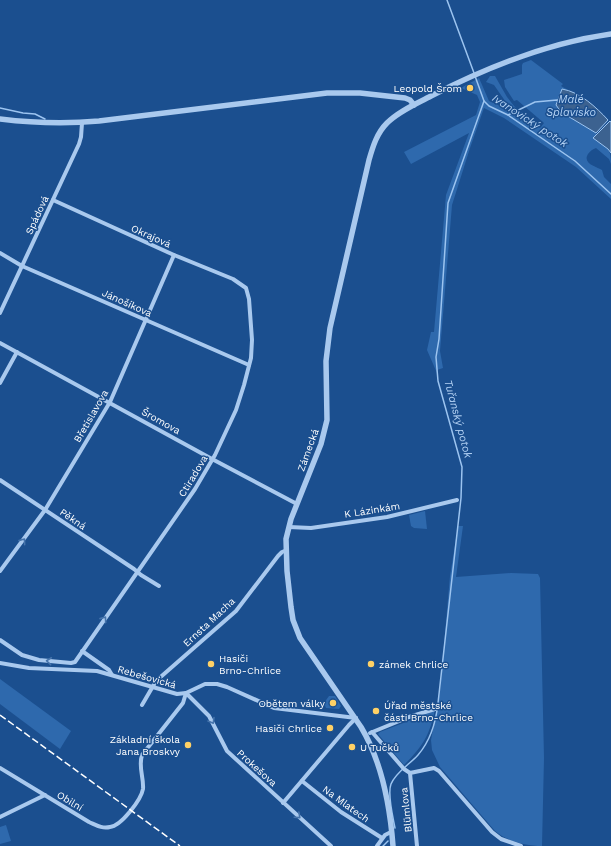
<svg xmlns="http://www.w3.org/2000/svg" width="611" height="846" font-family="'Work Sans',sans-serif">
<rect width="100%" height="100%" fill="#1b4f8f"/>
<g fill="#2e69ad">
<path d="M531 60 563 84 561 86 568 90 562 89 556 105 596 133V135L594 138C607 148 611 147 611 164L609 159 596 148C593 149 590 151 588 154 582 164 597 167 602 170L604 177 611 184V199L576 167 504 118 484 108 470 148 452 205 440 351 443 368 437 370V373L427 350 431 332H434L446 195 469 133 411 164 404 152 476 115 480 102 477 95 461 88 479 78 489 101 512 111 494 85 486 82 490 76H495L507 97 514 106 540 128 544 123 517 100 514 101 505 87 504 80 522 74V65L523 63Z"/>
<path d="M425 511 427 529 414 528 411 526 409 515Z"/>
<path d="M458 526H463L456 577 511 573 538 574 540 578 544 758 542 846C525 846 507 841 495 831L440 767 432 750 431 740 440 691 450 576Z"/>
<path d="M0 679 71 731 60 749 0 704Z"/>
<path d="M329 696H335L341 706 339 709 326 708 324 703Z"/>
<path d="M435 709C430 735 423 746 404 765L378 734 380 732 429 713Z"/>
<path d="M6 825 11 841 0 844V827Z"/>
</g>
<g fill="#3c6290" stroke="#9cc4f0">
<path d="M562 89C580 92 596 107 608 120L596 133 561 112 556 105Z"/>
<path d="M610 121 611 122V153L608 149 593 138Z"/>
</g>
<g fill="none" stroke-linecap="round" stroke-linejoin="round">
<g stroke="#9cc4f0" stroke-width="1.5">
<path d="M447 0 474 73"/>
<path d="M475 76 484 101 489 106 508 115 575 161 611 194"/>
<path d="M0 108 23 113 35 114 45 119"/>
<path d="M508 115 535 102 557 100 560 101"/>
<path d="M395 828C393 817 387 794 391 784 396 772 409 765 418 755 431 740 436 722 438 703L461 498 462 467 438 381 436 357 439 339 448 203 484 101"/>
<path d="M383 846 388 841"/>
</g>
<g stroke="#a9c9ee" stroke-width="4">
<path d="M0 253 22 266 249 365"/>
<path d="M0 313 79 144 81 137 82 123"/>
<path d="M0 343 212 459 297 504"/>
<path d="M0 383 17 352"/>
<path d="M0 480 134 569 141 575 159 586"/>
<path d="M289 527 311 528 387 517 457 500"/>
<path d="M0 571 45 510 110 402 174 255"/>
<path d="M0 640 22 655 39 660 71 663 75 662 195 489 215 455 236 410 244 385 251 358 252 340 249 299 246 288 233 279 174 255 53 200"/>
<path d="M82 651 109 670 112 675"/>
<path d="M0 663 29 668 97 671 177 694 186 693 205 684H217L227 687 274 708 356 718"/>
<path d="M186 693 209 716 227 751 331 846"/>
<path d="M142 705 156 681 236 611 278 556 282 552 287 550"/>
<path d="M372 732 404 769 410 773 434 768 439 771 492 832 501 839 521 846"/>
<path d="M370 733 409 717 435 709"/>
<path d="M0 768 89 822C96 825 102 829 110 827 121 826 141 800 143 789 144 777 138 767 142 755L183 703 186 693"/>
<path d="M410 773 417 846"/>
<path d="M302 781 341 812 382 838"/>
<path d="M283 803 349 725 356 718"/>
<path d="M0 817 45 795"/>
<path d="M377 846 385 835 391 832"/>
</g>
<g stroke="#a9c9ee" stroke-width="5.5">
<path d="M0 119C33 123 66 124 99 121L327 93H360L405 98 410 100 414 105"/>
<path d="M393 846C390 806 382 762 361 727L300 638 293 620 291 607 287 571 286 539 291 519 321 444 327 420 326 361 330 328 369 160C373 146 377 133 387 123 399 111 416 104 431 96 487 67 548 43 611 34"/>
</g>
<path stroke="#fff" stroke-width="1.5" stroke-dasharray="7 3" stroke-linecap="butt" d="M0 715 180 846"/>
</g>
<defs><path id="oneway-chevron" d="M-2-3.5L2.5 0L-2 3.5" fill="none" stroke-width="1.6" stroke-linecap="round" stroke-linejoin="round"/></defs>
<g stroke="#4674ac">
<use href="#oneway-chevron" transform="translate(23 541) rotate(-54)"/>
<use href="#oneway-chevron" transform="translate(104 619) rotate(-55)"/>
<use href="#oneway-chevron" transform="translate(49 661) rotate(-174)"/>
<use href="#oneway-chevron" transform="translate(212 721) rotate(59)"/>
<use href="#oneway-chevron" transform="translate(298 816) rotate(42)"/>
</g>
<g fill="#ffd166" stroke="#1b4f8f" stroke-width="1.5">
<circle cx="470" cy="88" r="4"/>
<circle cx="211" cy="664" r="4"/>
<circle cx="371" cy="664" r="4"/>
<circle cx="333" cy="703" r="4"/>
<circle cx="376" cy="711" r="4"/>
<circle cx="330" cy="728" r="4"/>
<circle cx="188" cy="745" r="4"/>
<circle cx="352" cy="747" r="4"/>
</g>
<g text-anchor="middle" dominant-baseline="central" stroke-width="3" stroke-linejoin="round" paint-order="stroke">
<g font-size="10" fill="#fff" stroke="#1b4f8f" text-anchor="end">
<text x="462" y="88">Leopold Šrom</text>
<text x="219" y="658" text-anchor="start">Hasiči<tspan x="219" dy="12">Brno-Chrlice</tspan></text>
<text x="379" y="664" text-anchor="start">zámek Chrlice</text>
<text x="325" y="703">Obětem války</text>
<text x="384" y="705" text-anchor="start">Úřad městské<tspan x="384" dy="12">části Brno-Chrlice</tspan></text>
<text x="322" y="728">Hasiči Chrlice</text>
<text x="180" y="739">Základní škola<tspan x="180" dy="12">Jana Broskvy</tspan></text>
<text x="360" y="747" text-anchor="start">U Tučků</text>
</g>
<g font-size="10" fill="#fff" stroke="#1b4f8f">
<text transform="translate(37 215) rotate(-65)">Spádová</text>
<text transform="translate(151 236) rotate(24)">Okrajová</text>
<text transform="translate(127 303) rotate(24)">Jánošíkova</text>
<text transform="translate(91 416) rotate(-60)">Břetislavova</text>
<text transform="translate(161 421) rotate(29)">Šromova</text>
<text transform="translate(308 450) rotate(-70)">Zámecká</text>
<text transform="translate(193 476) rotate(-59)">Ctiradova</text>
<text transform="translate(372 510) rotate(-9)">K Lázinkám</text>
<text transform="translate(73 519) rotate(34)">Pěkná</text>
<text transform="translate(209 622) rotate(-43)">Ernsta Macha</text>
<text transform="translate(147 677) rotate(16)">Rebešovická</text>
<text transform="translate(257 768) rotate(42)">Prokešova</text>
<text transform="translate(70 801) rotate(31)">Obilní</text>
<text transform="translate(346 804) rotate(36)">Na Mlatech</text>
<text transform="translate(406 810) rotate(-96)">Blümlova</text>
</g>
<g font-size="11" font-style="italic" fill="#b5d3f5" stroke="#1b4f8f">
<text x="571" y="99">Malé<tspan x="571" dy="13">Splavisko</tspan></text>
<text transform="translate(530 121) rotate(33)">Ivanovický potok</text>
<text transform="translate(458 419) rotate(75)">Tuřanský potok</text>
</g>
</g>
</svg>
